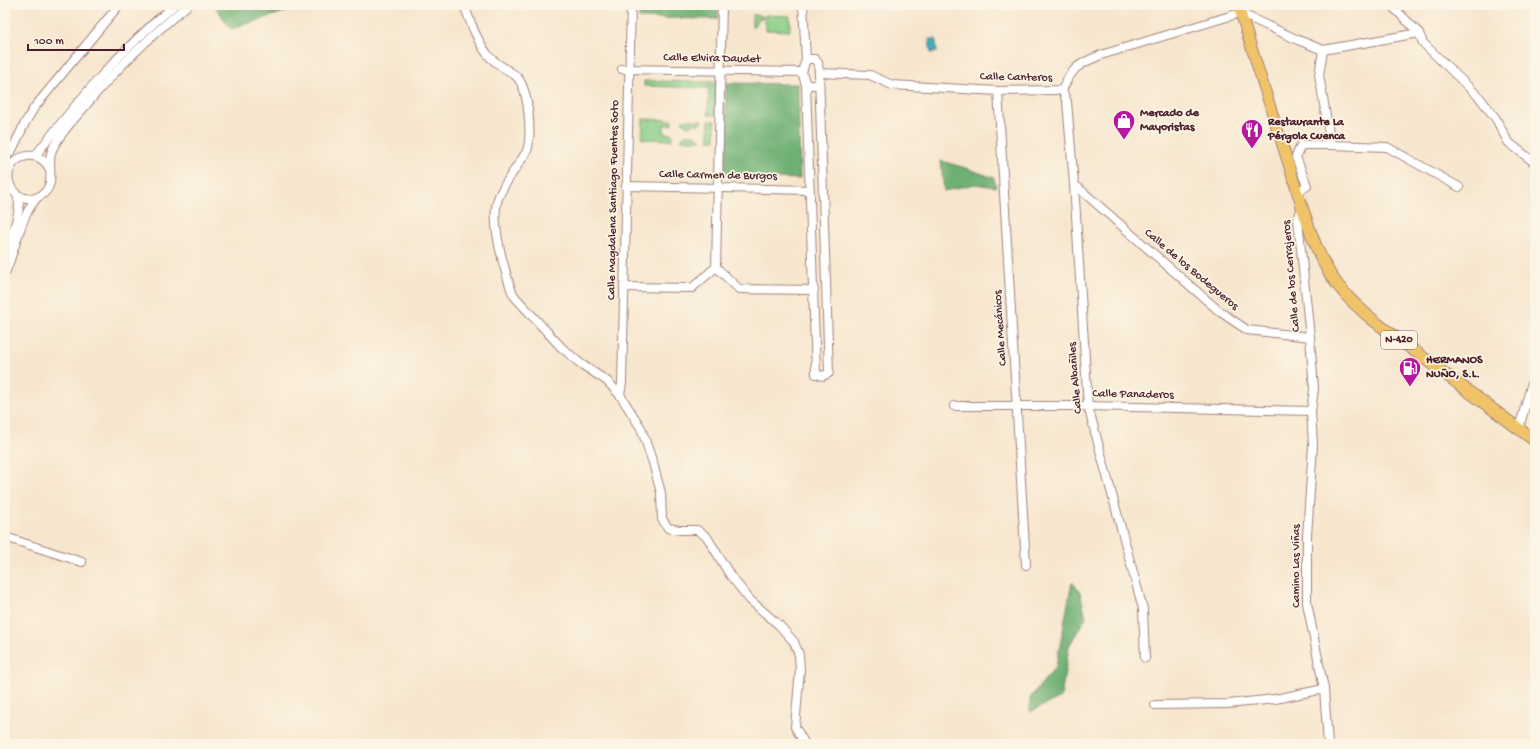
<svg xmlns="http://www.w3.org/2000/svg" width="1540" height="749" font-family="'Gochi Hand',sans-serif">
<rect width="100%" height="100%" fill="#fcf5e5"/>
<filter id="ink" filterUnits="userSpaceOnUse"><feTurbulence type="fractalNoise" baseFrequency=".025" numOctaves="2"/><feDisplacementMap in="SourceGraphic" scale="8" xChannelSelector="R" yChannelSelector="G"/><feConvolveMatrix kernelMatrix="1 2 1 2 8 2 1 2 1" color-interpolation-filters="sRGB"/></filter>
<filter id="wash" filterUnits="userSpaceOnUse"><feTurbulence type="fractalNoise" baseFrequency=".012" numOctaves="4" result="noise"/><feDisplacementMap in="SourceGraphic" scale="16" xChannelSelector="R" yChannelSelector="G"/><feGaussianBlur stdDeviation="0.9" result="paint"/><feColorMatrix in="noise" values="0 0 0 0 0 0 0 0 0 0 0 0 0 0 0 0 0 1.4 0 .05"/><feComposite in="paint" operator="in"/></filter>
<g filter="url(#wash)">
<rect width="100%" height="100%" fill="#f7e6ce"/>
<g fill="#89cd86" stroke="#6a7658">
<path d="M752 15H760V16H763V19H757V23L752 27Z"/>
<path d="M765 15 790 16V31L765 30Z"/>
<path d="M644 81 716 82 715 115H708L709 88 644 86Z"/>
<path d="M643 119 672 120V125H664V133L672 134V140L642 139Z"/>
<path d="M682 120H701L702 122 699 124H694L688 126 683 123Z"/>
<rect x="709" y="121" width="6" height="19"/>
<path d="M685 135H694L702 140H682L681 139Z"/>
</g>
<g fill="#6eb073" stroke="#5c684f">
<path d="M214 5H291L293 9 231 29Z"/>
<path d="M639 5H718V19L639 18Z"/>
<path d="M726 83 798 84 800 179 725 176Z"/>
<path d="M941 161 966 168 994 178 996 187 975 184 944 191Z"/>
<path d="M1072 582 1080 592 1086 617 1069 646 1061 697 1030 712V698L1056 666Z"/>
</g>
<path fill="#3cacb9" stroke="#436672" d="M929 39H936L937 52 931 53Z"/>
</g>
<g filter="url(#ink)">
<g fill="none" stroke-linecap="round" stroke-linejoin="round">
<g stroke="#a0827c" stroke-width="10">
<g id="minor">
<path d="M464 5C470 21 477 41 488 55 496 65 508 69 517 77 529 90 532 135 527 151 518 166 506 180 499 196 489 218 504 268 512 292L515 297 561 347 581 364 607 381 620 395 641 428 653 463 661 493 662 519 668 528 680 530H697L707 537 730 575 750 600 780 626 794 642 799 655 800 669 795 727 805 744"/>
<path d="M803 5 806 59"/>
<path d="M1391 5 1419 33"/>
<path d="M1323 50 1319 75 1331 145"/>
<path d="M622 69 802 72"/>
<path d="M819 73 870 75 892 85 998 91 1062 90C1072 68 1078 64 1101 55L1240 13 1298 40 1323 50 1419 33 1423 43 1480 98 1496 119 1508 142 1535 163"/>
<path d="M806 85 816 374 823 376 829 373 819 73 818 63 815 59H806L802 72 806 85H815L819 81"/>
<path d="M1062 90 1067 102 1074 184 1088 406 1143 609 1145 658"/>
<path d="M998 91 1026 565"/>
<path d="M35 156C77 102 121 49 175 5"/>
<path d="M5 157 12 150 25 123 34 108 119 5"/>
<path d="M49 168C36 143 0 160 10 185 15 198 32 203 43 194 58 182 44 162 54 146 61 133 72 121 82 110 114 71 149 37 188 5"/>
<path d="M1074 184 1219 311 1247 330 1310 337"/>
<path d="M626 186 810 190"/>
<path d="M1297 192 1307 186 1296 157 1301 145H1331L1387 147 1459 187"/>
<path d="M1302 207 1298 220 1310 337 1314 389 1311 411 1313 445 1307 536V603L1324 689 1328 744"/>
<path d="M5 252C10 238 24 208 17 195"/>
<path d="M716 267 722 5"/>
<path d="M5 273C16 249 20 215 38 197"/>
<path d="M624 287 692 288 716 267 739 289 814 290"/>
<path d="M620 395 622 383 631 5"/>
<path d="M954 406H1088L1311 411"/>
<path d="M1519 428 1535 372"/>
<path d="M5 537 82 562"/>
<path d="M1155 705 1228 704 1275 699 1324 689"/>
</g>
</g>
<g stroke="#a0827c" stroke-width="12">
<path id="major" d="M1238 5 1302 207"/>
</g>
<g stroke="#a0827c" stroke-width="13">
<path id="highway" d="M1302 207C1310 230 1317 253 1330 274 1351 308 1389 332 1420 355 1458 384 1497 412 1535 441"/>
</g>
<use href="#minor" stroke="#fff" stroke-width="8"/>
<use href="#major" stroke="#f1c369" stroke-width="10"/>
<use href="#highway" stroke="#f1c369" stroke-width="11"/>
</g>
</g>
<defs>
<g id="shop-pin" transform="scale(1.15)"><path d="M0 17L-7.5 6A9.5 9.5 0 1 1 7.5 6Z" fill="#b5179e" stroke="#fcf5e5"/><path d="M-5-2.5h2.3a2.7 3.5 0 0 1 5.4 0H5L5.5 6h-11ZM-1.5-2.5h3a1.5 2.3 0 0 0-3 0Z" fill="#fff"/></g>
<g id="restaurant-pin" transform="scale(1.15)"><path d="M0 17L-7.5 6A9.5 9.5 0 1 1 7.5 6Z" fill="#b5179e" stroke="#fcf5e5"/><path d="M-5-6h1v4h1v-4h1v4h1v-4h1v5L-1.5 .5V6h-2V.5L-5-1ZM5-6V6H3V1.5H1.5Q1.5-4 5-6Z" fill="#fff"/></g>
<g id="fuel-pin" transform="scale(1.15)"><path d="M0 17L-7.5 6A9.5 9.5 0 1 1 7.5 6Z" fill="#b5179e" stroke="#fcf5e5"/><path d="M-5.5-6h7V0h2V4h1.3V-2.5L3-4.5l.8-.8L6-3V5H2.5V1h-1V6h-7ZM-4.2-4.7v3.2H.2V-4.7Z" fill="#fff"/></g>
</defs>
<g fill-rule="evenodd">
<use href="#shop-pin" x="1124" y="121"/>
<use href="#restaurant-pin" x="1252" y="130"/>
<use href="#fuel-pin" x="1410" y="368"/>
</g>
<g text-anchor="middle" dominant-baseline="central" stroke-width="3.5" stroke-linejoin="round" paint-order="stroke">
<rect fill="#fcf5e5" stroke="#7f5f63" stroke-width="1" x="1381" y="331" width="36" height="18" rx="3"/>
<g font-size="11" font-weight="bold" fill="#4a1f2b">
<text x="1399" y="340">N-420</text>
</g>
<g font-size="12" fill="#4a1f2b" stroke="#fcf5e5">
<text transform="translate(712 59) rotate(1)">Calle Elvira Daudet</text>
<text transform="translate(1016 78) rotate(1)">Calle Canteros</text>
<text transform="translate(718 176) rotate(1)">Calle Carmen de Burgos</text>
<text transform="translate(614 200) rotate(-89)">Calle Magdalena Santiago Fuentes Soto</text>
<text transform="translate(1191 270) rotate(40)">Calle de los Bodegueros</text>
<text transform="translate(1292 276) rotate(-95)">Calle de los Cerrajeros</text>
<text transform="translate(1001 328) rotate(-94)">Calle Mecánicos</text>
<text transform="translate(1076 378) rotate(-95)">Calle Albañiles</text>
<text transform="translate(1133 395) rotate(1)">Calle Panaderos</text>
<text transform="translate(1297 566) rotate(-90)">Camino Las Viñas</text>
</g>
<g font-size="12" font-weight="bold" fill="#4a1f2b" stroke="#fcf5e5" text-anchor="start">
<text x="1140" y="114">Mercado de<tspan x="1140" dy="14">Mayoristas</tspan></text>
<text x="1268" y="123">Restaurante La<tspan x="1268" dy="14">Pérgola Cuenca</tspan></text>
<text x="1426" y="361">HERMANOS<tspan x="1426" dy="14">NUÑO, S.L.</tspan></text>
</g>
</g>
<rect width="1540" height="749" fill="none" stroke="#fcf5e5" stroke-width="20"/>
<path d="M28 44v6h96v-6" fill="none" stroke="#4a1f2b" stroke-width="2"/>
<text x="34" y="44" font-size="12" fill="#4a1f2b" stroke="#fcf5e5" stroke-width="3" paint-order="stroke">100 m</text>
</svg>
